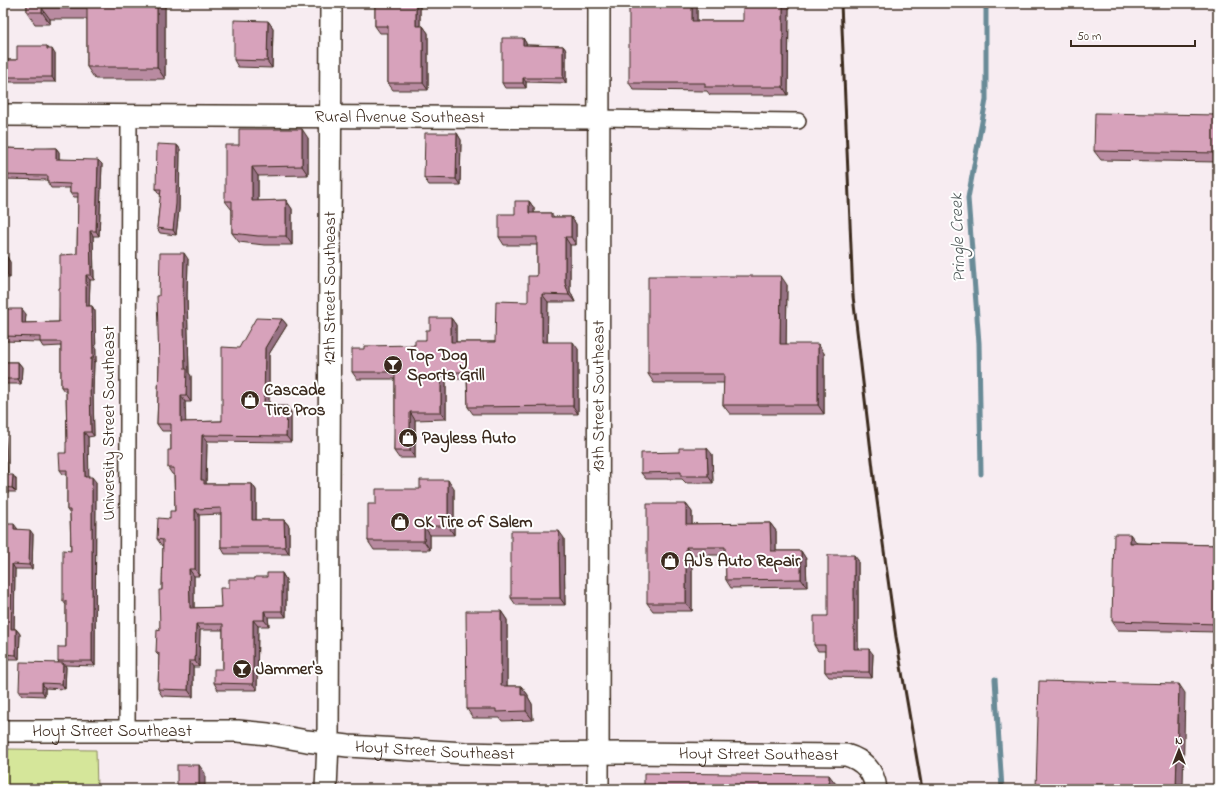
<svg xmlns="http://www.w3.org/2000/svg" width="1221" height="792" font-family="'Indie Flower',sans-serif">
<rect width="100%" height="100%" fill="#f7ecf1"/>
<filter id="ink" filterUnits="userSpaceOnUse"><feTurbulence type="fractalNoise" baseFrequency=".025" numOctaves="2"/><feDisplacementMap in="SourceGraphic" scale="8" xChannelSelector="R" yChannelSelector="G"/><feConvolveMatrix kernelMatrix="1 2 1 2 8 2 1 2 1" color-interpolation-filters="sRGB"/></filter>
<g filter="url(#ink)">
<path fill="#d5e69a" stroke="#88885c" d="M3 749 96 750 97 789H3Z"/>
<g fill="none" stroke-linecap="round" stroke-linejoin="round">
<g stroke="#698b97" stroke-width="5">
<path d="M981 474 979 343 968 198 986 100V3"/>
<path d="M995 679 1002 789"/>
</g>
<g stroke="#3b2a1e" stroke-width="18">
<g id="street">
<path d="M598 118 798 121"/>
<path d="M127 732 129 116"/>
</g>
</g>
<g stroke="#3b2a1e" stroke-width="24">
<g id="secondary">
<path id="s1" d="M3 115 598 118"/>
<path id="s2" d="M3 731H238L268 734 307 741 348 746 465 753 507 754 622 753 846 755C863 760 874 771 876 789"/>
<path id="s3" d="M326 789 328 743 331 3"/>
<path id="s4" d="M598 789 599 3"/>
</g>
</g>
<use href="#street" stroke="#fff" stroke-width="15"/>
<use href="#secondary" stroke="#fff" stroke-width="21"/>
<path stroke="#3b2a1e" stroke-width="3" d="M841 3 853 296 875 486 896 637 922 789"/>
</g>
<g fill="#b98ba1" stroke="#3b2a1e">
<path d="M27 3H165V79H95L87 67V19H50V24H35L27 12Z"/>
<path d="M375 3H420V26H423L428 33V90H393L388 83V33H380L375 26Z"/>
<path d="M697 3V21H743L789 6 788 95H710L707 91 634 90 629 83Z"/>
<path d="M268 21 273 28 272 68 238 67 234 60Z"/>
<path d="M523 38 526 43V45L563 46 566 50V83L526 82V88H505L502 83Z"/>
<path d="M47 46 49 49 55 54V82H3V60H17Z"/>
<path d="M1218 115V162L1101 160 1094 151Z"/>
<path d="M457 133 461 140 460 185H429L424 178Z"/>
<path d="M308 138V175L258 176V201L286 200 292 209V245H264L239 242 232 233V210L225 201 239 145Z"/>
<path d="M177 145 180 149 179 209 176 235 160 233 157 228 161 194H159L156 189Z"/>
<path d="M3 148 35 149 56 148 59 152V159L102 164 99 236H93L94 280H90L89 306H92L95 311 96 362H94L93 392 94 436 88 437V477L96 482 95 666 65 665 66 667 65 689 45 688V696L22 695 19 691 59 662 58 661 66 647V605L63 601 71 551 70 514 67 510V474H63L60 470 66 453 67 442 66 391H64L61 387V346L43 347 40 342 3 341V309L26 314 25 323 59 322 60 288 77 254 78 197H73L70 193V188H51L48 183V180L3 179Z"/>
<path d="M529 201 534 208V213H551L554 217H571L576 224V245H570V291L575 302H548L547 342 578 349V414H473L468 407 467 379H446V419L415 420V458H399L394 451 395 415V379H357L352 372 364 349 415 345 426 340 430 330 451 318 456 325V342H495L528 302 537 276V245H504L499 237 515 214Z"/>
<path d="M3 257H7L10 262V278H4V286H3Z"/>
<path d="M188 259 187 295 189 373 191 376V402H185V422L222 421 239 348 282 319 287 325 269 354V406L291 412V442L207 441 206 483V484H252L256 490V520H284L289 526V554H225L221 547V514L199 515V576H194V608L221 607 229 588 255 579 267 577 282 573 286 580V617H268L269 626H258L257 690H218L214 683 223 669V630H200L199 667H193V697L162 696 158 689 159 656 156 653 160 630 162 590 163 546H162L157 539 175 511 174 475 172 474 168 468 171 450V431H162L157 424 159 365V296Z"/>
<path d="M787 285 786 344 824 353V414H730L723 405 724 383H654L648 374Z"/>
<path d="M3 362H18L22 367 21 384H3Z"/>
<path d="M3 425 5 428 7 475 16 479V492H3Z"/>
<path d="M712 454 713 483H686L682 479H646L641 473Z"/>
<path d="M454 489V535H430V550H374L368 541 376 504Z"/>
<path d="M686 504 692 512V524L770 523 776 531V551H801L806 559 807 587 731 588 726 580V555H692V611H653L647 603Z"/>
<path d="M3 518 6 522V524L17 528V529L33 534 32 569H15L14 629H16L20 634 19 659H3Z"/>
<path d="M564 538 565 605H516L511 598Z"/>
<path d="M1137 543 1218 545V632L1118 630 1112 621Z"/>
<path d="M858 560V649L873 654 872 678 829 677 825 672V651H818L814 645 828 616Z"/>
<path d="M501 611 507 620V686H521L528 695V697L532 704 533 720 502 721 500 718H473L467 709Z"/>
</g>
<g fill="#967183" stroke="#3b2a1e">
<path d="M157 3H165V79L157 67Z"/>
<path d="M416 3H420V33L416 26Z"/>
<path d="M692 3H697V29L692 21Z"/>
<path d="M783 3H786L789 6 788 95 783 87Z"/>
<path d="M42 8 50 19V24L42 12Z"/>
<path d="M268 21 273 28 272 68 267 61Z"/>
<path d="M423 26 428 33V90L423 83Z"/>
<path d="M523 38 526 43V50L523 45Z"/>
<path d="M563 46 566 50V83L563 78Z"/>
<path d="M52 49 55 54V82L52 77Z"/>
<path d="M523 78 526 82V88L523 83Z"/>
<path d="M302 129 308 138V175L302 166Z"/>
<path d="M457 133 461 140 460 185 456 179Z"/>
<path d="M177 145 180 149 179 209 176 235 173 230Z"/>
<path d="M56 148 59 152V163L56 159Z"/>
<path d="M98 160 102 164 99 236 96 231Z"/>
<path d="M252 167 258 176V210L252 201Z"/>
<path d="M286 200 292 209V245L286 236Z"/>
<path d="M529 201 534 208V220L529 213Z"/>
<path d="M571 217 576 224V245L571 237Z"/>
<path d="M90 231 93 236 94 280 91 275Z"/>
<path d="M565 237 570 245V291L575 302 569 295 565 283Z"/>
<path d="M184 253 188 259 187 295 189 373 191 376V402L186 395 185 369 183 288Z"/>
<path d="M7 257 10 262V278L7 274Z"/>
<path d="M86 275 90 280 89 310 86 306Z"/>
<path d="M781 276 787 285 786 353 780 344Z"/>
<path d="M3 277 4 278V286L3 284Z"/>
<path d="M542 294 548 302 547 349 542 342Z"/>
<path d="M92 306 95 311 96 362 93 358Z"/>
<path d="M22 309 26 314 25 327 22 323Z"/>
<path d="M451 318 456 325V350L451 342Z"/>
<path d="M282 319 287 325 269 354V412L264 406 265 348Z"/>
<path d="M573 342 578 349V414L573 406Z"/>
<path d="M818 344 824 353V414L818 405Z"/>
<path d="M91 358 94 362 93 392 94 436 91 432 90 387Z"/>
<path d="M18 362 22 367 21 384 18 379Z"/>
<path d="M441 372 446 379V419L441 412Z"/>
<path d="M181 395 185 402 186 428 181 422Z"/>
<path d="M287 406 291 412V442L286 436Z"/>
<path d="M410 412 415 420V458L410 451Z"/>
<path d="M3 425 5 428 8 479 5 475 3 443Z"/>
<path d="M84 432 88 437 89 482 85 477Z"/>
<path d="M202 435 207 441 206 483 208 487V490L201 480Z"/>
<path d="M707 448 712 454 713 483 708 476Z"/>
<path d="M13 475 16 479V492L12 488Z"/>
<path d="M92 477 96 482 95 666 92 661Z"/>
<path d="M448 480 454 489V535L448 526Z"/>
<path d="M252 484 256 490V526L252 520Z"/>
<path d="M686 504 692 512V532L686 524Z"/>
<path d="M195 509 199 515V576L195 569Z"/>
<path d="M3 518 6 522V528L3 524Z"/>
<path d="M284 520 289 526V554L285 547Z"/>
<path d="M770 523 776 531V559L771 551Z"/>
<path d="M14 524 17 528V534L14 529Z"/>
<path d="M424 526 430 535V550L424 541Z"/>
<path d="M30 530 33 534 32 569 29 565Z"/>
<path d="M559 531 564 538 565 605 560 598Z"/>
<path d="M1130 534 1137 543H1130Z"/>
<path d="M686 547 692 555V611L686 603Z"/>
<path d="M801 551 806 559 807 587 801 579Z"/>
<path d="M854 555 858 560V654L854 649Z"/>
<path d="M12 564 15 569 14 633 11 629Z"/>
<path d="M189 569 194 576V614L190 608Z"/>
<path d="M282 573 286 580V617L282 611Z"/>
<path d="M264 611 268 617 269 626 264 620Z"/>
<path d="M501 611 507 620V695L501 686Z"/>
<path d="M253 620 258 626 257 690 253 684Z"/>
<path d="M196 624 200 630 199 667 195 661Z"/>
<path d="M16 629 20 634 19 659 16 655Z"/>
<path d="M869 649 873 654 872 678 869 672Z"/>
<path d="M189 661 193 667V697L188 690Z"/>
<path d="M63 663 66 667 65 689 62 684Z"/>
<path d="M42 683 45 688V696L42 691Z"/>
<path d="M1179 684 1185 693 1183 789H1176Z"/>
<path d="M521 686 528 695V697L532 704 533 720 526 711 521 695Z"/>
<path d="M199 765 205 773V789H199Z"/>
<path d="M829 775 836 784V789H829Z"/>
</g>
<g fill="#d7a2bb" stroke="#3b2a1e">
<path d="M27 3H157V67H87V8H42V12H27Z"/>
<path d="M375 3H416V26H423V83H388V26H375Z"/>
<path d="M629 3H692V21H743V3H783V87H705V83H629Z"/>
<path d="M234 20 268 21 267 61 234 60Z"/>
<path d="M502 38H523V45L563 46V78H523V83H502Z"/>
<path d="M17 46H47V49H52V77H3V60H17Z"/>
<path d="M1095 113 1218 115V153L1094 151Z"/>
<path d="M239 129H302V166L252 167V201L286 200V236H258L232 233V201H225V145H239Z"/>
<path d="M425 133H457L456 179 424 178Z"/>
<path d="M157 144 177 145 176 204 173 230 157 228 161 189H156Z"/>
<path d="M3 148 35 149V148H56V159L98 160 96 231H90L91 275H86V306H92L93 358H91L90 387 91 432H84L85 477H92V661H58V647H66V601H63V550L71 551 70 510H67V470H60L59 453H66V442H67L66 387H61V342H40V337L3 336V309H22V323L59 322V288H60V255L77 254 78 193H70V184L48 183V176L3 175Z"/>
<path d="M515 201H529V213H551V217H571V237H565V283L569 295 542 294V342H573V406L468 407 467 372H441V412H410V451H394V415H395V372H352V349H364V346L415 345V340H426V330H430V318H451V342H495L496 301 528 302V276H537V237H499V214H515Z"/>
<path d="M160 253H184L183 288 185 369H187L186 395H181V422L222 421V347L239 348 256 318 282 319 265 348 264 406H287L286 436 202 435 201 480H204V484H252V520H284L285 547H221V508L195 509V569H189L190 608 221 607 220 588H229V579H255V577H267V573H282V611H264V620H253V684L214 683V669H223V624H196L195 661H189L188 690 158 689 159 653H156L157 629 160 630 159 590H162L163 540 157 539 158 518 170 519V511H175L174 468H168V450H171V424H157L159 365 157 296H159Z"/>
<rect x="3" y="257" width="4" height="17"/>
<path d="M648 276H781L780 344H818V405H723L724 374H648Z"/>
<rect x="3" y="362" width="15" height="17"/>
<path d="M3 443 5 475H13L12 488 3 487Z"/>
<path d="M679 448H707L708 476H681V472L641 473V453L679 452Z"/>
<path d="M420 480H448V526H424V541H368V504H376V489H420Z"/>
<path d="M647 504H686V524L770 523 771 551H801V579L726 580 725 547H686V603H647Z"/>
<path d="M3 524H14V529L30 530 29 565 12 564 11 629H16V655L3 654Z"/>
<path d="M511 531H559L560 598H511Z"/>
<path d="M1114 534H1130V543L1218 545V624L1112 621Z"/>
<path d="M828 555H854V649H869V672H825V645H814V616H828Z"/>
<path d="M466 611H501V686H521V695H526V711L496 712V709H467Z"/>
<path d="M20 662 63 663 62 684 42 683V691H19Z"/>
<path d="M1039 681 1179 684 1176 789H1036Z"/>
<rect x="177" y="765" width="22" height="24"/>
<path d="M644 773 829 775V789H644Z"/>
<path d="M236 785 259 786V789H236Z"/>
</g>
</g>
<defs>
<g id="bar-disc" transform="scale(1)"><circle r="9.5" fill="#3b2a1e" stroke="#fff"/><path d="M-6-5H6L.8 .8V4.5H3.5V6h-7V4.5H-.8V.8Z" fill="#fff"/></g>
<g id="shop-disc" transform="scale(1)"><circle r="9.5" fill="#3b2a1e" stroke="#fff"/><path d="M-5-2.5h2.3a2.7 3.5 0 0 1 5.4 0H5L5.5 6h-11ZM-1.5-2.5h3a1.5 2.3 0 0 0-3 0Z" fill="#fff"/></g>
</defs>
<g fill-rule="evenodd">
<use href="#bar-disc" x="393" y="365"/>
<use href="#shop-disc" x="250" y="400"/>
<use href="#shop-disc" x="408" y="438"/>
<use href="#shop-disc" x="400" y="522"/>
<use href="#shop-disc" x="670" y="561"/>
<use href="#bar-disc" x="242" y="669"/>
</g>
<g text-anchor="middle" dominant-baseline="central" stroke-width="4" stroke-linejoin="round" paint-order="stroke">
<g font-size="17" fill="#3b2a1e" stroke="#fff">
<text stroke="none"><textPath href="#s1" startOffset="397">Rural Avenue Southeast</textPath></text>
<text stroke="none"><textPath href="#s3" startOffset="501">12th Street Southeast</textPath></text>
<text stroke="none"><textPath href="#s4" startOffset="393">13th Street Southeast</textPath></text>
<text transform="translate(109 423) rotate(-90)">University Street Southeast</text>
<text stroke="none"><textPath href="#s2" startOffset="109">Hoyt Street Southeast</textPath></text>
<text stroke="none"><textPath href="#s2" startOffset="433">Hoyt Street Southeast</textPath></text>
<text stroke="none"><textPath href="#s2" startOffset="757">Hoyt Street Southeast</textPath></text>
</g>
<g font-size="17" font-weight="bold" fill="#3b2a1e" stroke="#fff" text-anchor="start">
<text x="407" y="355">Top Dog<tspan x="407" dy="20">Sports Grill</tspan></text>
<text x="264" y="390">Cascade<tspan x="264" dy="20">Tire Pros</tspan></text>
<text x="422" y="438">Payless Auto</text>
<text x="414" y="522">OK Tire of Salem</text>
<text x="684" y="561">AJ's Auto Repair</text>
<text x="256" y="669">Jammer's</text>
</g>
<g font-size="18" font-style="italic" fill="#525b5b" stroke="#fff">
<text transform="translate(959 238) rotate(-92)">Pringle Creek</text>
</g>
</g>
<rect width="1221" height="792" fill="none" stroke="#fff" stroke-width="16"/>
<rect x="8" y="8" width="1205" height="776" fill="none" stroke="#3b2a1e" stroke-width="1.5" filter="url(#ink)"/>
<g transform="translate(1179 750)" stroke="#ffffff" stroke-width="3" paint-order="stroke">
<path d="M0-3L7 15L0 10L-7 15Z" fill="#3b2a1e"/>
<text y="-6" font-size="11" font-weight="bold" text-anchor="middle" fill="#3b2a1e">N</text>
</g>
<path d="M1071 40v6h124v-6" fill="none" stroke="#3b2a1e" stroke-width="2"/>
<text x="1077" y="40" font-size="12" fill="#3b2a1e" stroke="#ffffff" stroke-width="3" paint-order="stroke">50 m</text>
</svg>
